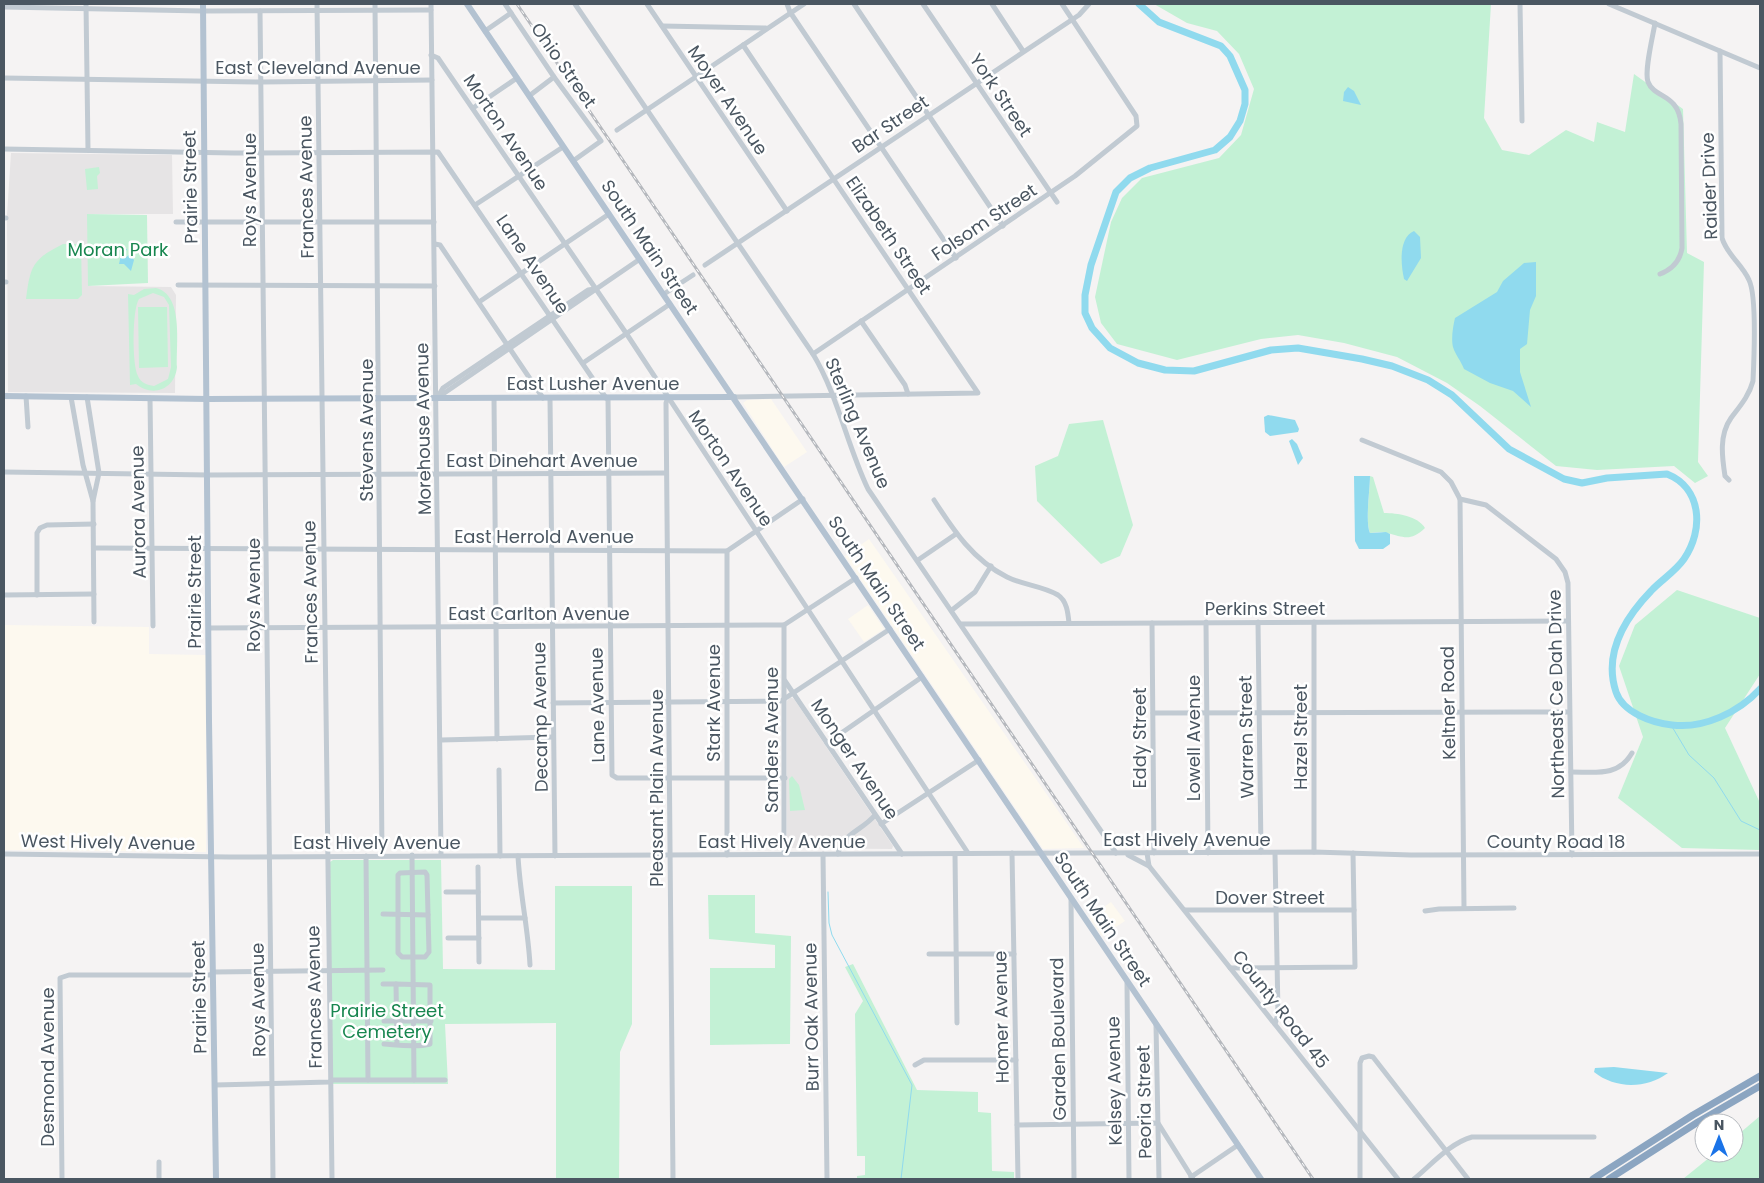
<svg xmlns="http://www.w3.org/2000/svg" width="1764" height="1183" font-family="Poppins,sans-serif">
<rect width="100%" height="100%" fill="#f5f3f3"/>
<g fill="#fdf9ef">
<path d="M771 399 807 452 784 467 743 403 747 400Z"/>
<path d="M869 539 1084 848 1043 849 845 556Z"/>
<path d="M868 605 884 629 864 642 848 619Z"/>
<path d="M4 625 149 627V654L206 655V852L4 850Z"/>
<path d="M1111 902 1125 921 1102 936 1089 917Z"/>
</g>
<g fill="#e6e4e5">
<path d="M11 153 172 155 173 214H88V286L171 287 176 295 175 393 8 392 7 215Z"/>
<path d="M790 697 794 699 893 846 892 849 787 848V701Z"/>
</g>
<g fill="#c3f1d5" fill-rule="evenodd">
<path d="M1154 4H1491L1484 118 1502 150 1529 155 1566 130 1594 142 1597 122 1625 132 1634 74 1683 109 1687 253 1704 262 1698 462 1708 476 1695 483 1674 466 1597 470 1556 466 1480 406 1447 383 1397 357 1344 343 1298 335 1261 339 1177 360 1117 344 1101 323 1095 297 1111 222 1122 198 1142 178 1219 158 1241 135 1254 89 1239 54 1217 31 1187 23Z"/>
<path d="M99 167 100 173 97 176 98 189 87 190 85 169Z"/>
<path d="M87 214 147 215 148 283 88 286Z"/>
<path d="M63 244H81L82 295 78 299H26C30 266 33 259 63 244Z"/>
<path d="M156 288C184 295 176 344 177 367 175 389 153 398 136 384L130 385 128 294 134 295 144 289ZM153 293 164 297 169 305 171 367 168 379 154 386C147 385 141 383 138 376 132 366 132 309 139 299Z"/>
<path d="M138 307H167L168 367 139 368Z"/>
<path d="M1103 420 1133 525 1120 556 1101 564 1037 501 1035 466 1058 456 1069 424Z"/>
<path d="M1370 476 1373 477 1384 513C1397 513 1418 516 1425 528 1410 542 1404 537 1387 533 1382 531 1375 533 1370 533 1365 521 1370 491 1370 476Z"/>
<path d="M1677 590 1760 618V674L1725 728 1760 803V850L1682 848 1618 798 1643 737 1619 666 1635 625Z"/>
<path d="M792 776 799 785 805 810 790 811 789 779Z"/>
<path d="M333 860H441L443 969 555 970V886H632V1024L620 1052 619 1179H556V1023L445 1024 448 1084H331L330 862Z"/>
<path d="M708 895H755V933L791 936 790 1044 710 1045V968H775V945L709 939Z"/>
<path d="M853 964 917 1090 978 1092V1112L991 1113 992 1171 1014 1172V1179H857V1176L865 1175V1156H857L855 1014 863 1001 845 967Z"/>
<path d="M1760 1116V1179H1683L1715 1153H1734V1138Z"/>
</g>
<g fill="#90daee">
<path d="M1348 87 1354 91 1361 105 1343 101 1344 92Z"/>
<path d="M1414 231 1420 237 1421 258 1407 281 1404 279C1401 265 1398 238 1414 231Z"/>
<path d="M122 249H127L124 256 125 258 130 254 134 260 131 271 124 264H119Z"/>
<path d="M1536 262V296L1530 310 1527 344 1520 349V372L1531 407 1513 391 1490 383 1464 369C1461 361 1455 354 1453 347 1451 339 1453 326 1455 318L1497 292 1503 281 1524 263Z"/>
<path d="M1268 415 1295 420 1299 429 1298 432 1270 436 1265 432 1264 417Z"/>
<path d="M1292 439 1297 444 1303 458 1298 465 1289 441Z"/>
<path d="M1354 476H1370C1370 490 1365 522 1370 533L1386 532 1390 534V544L1383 549H1359L1355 541Z"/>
<path d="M1614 1067 1668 1073C1646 1089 1615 1089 1594 1072L1595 1068Z"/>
</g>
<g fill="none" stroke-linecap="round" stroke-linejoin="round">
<g stroke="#90daee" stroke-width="1">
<path d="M1671 725 1689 755 1714 778 1741 821 1760 830"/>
<path d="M828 892 829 923 832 935 912 1085 901 1179"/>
</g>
<path stroke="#90daee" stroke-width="7" d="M1139 4 1159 22 1221 46 1230 56 1245 90V104L1240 121 1230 137 1215 150 1150 168 1130 178 1116 192 1091 265 1085 295V313L1092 328 1110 348 1138 363 1165 370 1194 371 1271 350 1298 348 1362 359 1392 366 1428 380 1452 395 1509 449 1564 479 1582 483 1607 478 1667 474C1702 488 1704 530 1684 559 1675 572 1661 580 1651 591 1625 618 1603 653 1616 692 1623 713 1653 723 1672 725 1704 729 1739 712 1760 689"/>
<g stroke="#c1cad2" stroke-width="5">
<path d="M86 4 88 150"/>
<path d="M317 4 332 1179"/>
<path d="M375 4 382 856"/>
<path d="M431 4 441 855"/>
<path d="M505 4 554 77 601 141 573 161"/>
<path d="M575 4 813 354C838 396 847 445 868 489L1116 853"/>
<path d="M647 4 787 211"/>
<path d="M787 4 790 12 956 258"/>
<path d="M854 4 1003 226"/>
<path d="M923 4 1057 202"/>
<path d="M992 4 1023 51"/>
<path d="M1520 4 1522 121"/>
<path d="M1609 4 1760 68"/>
<path d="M4 7 203 11 431 10"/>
<path d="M260 11 273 1179"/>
<path d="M1655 23C1653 36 1644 71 1648 82 1655 99 1678 93 1681 124L1682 248C1680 261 1673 269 1660 274"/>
<path d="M662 26 766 28"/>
<path d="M485 31 511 13"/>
<path d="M1720 51 1722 238C1727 255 1742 264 1749 280 1757 296 1754 360 1753 381 1749 396 1740 406 1731 418 1719 435 1722 457 1725 476L1729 480"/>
<path d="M431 55 438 58 626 333 968 853"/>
<path d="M4 78 262 82 432 80"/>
<path d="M529 96 554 77"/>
<path d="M473 108 517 78"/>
<path d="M617 130 804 4"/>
<path d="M4 149 234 153 438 152 606 398"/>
<path d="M475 205 563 147"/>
<path d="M4 218H6"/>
<path d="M176 222H434"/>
<path d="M435 244 440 245 543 398"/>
<path d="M705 265 1079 15 1089 4"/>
<path d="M4 282H6"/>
<path d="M178 285 435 286"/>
<path d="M664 294 693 275"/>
<path d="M479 302 609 214"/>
<path d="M861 321 905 385 908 394"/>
<path d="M813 354 1075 176 1137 126 1136 116 1062 4"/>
<path d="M583 363 670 304"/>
<path d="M26 396 28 427"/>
<path d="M71 397 83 465 93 501 99 473 87 397"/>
<path d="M668 397 666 403 673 1179"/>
<path d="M734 397 978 393 743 45"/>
<path d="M150 398 153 626"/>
<path d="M437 398 640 259"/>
<path d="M437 398 443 388 588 290 595 289"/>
<path d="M494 398 497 739"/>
<path d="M550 398 555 856"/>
<path d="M608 398 612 775 617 778H785"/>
<path d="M1362 440 1441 472 1451 482 1460 499 1486 505 1556 559 1565 572 1568 583 1572 855"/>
<path d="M4 472 209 475 666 473"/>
<path d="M1460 499 1464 908"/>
<path d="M934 500C954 531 973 560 1007 577 1023 585 1043 586 1058 595 1067 601 1068 613 1069 623"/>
<path d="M93 501 94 622"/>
<path d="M95 548 727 551 803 499"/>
<path d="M727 551V855"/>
<path d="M918 560 956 534"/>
<path d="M4 595 94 594"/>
<path d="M37 595V533L40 528 47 525 94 524"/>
<path d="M952 610 975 592 991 566"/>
<path d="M1206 622 1208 853"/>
<path d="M1258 622 1261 852"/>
<path d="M1152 623 1154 853"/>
<path d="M961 624 1568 621"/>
<path d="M784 625V854"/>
<path d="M209 628 784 625 856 578"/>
<path d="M785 681 902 854"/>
<path d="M553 703 781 701 890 629"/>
<path d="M1153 713 1569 712"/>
<path d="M441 740 553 737"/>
<path d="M827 743 922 677"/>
<path d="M499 770 500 856"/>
<path d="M1571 772C1596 772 1618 777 1632 753"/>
<path d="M881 824 979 760"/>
<path d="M1314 852V622"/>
<path d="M1012 853 1018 1179"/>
<path d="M1147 853 1149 866 1398 1179"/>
<path d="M1275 853 1278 1014 1275 1024"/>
<path d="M4 854 229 857 1314 852 1411 855 1760 854"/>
<path d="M823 854 827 1179"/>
<path d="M838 854C842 834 863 830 875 815"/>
<path d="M955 854 957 1023"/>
<path d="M412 855 414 1080"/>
<path d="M1128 855 1149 866"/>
<path d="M366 856 368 1080"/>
<path d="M518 856C520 894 528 928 530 965"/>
<path d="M478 867 479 962"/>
<path d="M425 872 427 875 429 952 425 957H402L398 953V875L400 873Z"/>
<path d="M446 892H478"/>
<path d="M1071 899 1074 1179"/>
<path d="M1185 910H1354"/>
<path d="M1425 911 1439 909 1514 908"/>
<path d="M383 914 428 915"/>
<path d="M479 918H525"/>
<path d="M448 938H479"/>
<path d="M929 954H1014"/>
<path d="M1230 968 1355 967 1353 853"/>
<path d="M1127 983 1129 1179"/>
<path d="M383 984H396"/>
<path d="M384 1021H431"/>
<path d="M1156 1025 1159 1179"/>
<path d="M384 1044C398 1045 416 1048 430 1044V985L396 984 397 1045"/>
<path d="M915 1065 924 1060H1016"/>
<path d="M215 1085 329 1082 333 1080H445"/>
<path d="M1017 1125 1158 1123 1193 1179"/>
<path d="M1191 1177 1238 1145"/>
<path d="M62 1179 60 978 69 975H210L214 972 383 970"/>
<path d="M159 1179V1162"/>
<path d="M1360 1179V1063L1362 1058 1369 1056 1373 1057 1468 1179"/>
<path d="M1414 1179C1431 1165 1450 1143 1472 1137H1594"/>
</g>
<g stroke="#b3c2d1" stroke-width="6">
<path d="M203 4 209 721 216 1179"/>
<path d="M467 4 1261 1179"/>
<path d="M4 396 208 399 734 397"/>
</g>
<g stroke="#8ba5c1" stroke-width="7">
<path d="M1593 1179 1693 1115 1760 1076"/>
<path d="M1609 1179 1698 1122 1760 1086"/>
</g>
<g stroke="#b5b8bd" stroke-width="3">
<path id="rail" d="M517 4 1313 1179"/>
</g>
<use href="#rail" stroke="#fff" stroke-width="1" stroke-dasharray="4" stroke-linecap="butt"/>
</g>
<g text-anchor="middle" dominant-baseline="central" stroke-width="5" stroke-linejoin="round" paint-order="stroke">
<g font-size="18" fill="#4a5661" stroke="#fff">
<text transform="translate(564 65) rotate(55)">Ohio Street</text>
<text x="318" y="67">East Cleveland Avenue</text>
<text transform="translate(1001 95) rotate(56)">York Street</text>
<text transform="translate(728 100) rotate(56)">Moyer Avenue</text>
<text transform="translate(890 124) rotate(-34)">Bar Street</text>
<text transform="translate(506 132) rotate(56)">Morton Avenue</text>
<text transform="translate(1709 186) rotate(-92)">Raider Drive</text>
<text transform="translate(190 187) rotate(-91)">Prairie Street</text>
<text transform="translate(306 187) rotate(-91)">Frances Avenue</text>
<text transform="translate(249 190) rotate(-90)">Roys Avenue</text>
<text transform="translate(984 222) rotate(-34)">Folsom Street</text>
<text transform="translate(889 235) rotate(56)">Elizabeth Street</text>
<text transform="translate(650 247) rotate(56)">South Main Street</text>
<text transform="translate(533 264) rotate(56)">Lane Avenue</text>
<text x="593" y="383">East Lusher Avenue</text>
<text transform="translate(858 423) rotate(67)">Sterling Avenue</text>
<text transform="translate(423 429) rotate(-91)">Morehouse Avenue</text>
<text transform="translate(366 430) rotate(-90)">Stevens Avenue</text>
<text x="542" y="460">East Dinehart Avenue</text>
<text transform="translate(731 468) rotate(56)">Morton Avenue</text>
<text transform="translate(138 512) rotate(-91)">Aurora Avenue</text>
<text x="544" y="536">East Herrold Avenue</text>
<text transform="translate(877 583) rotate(56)">South Main Street</text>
<text transform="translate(194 592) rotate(-90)">Prairie Street</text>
<text transform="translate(310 592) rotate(-91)">Frances Avenue</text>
<text transform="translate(253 595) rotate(-90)">Roys Avenue</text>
<text x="1265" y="608">Perkins Street</text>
<text x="539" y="613">East Carlton Avenue</text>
<text transform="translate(1556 694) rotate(-91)">Northeast Ce Dah Drive</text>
<text transform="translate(713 703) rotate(-90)">Stark Avenue</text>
<text transform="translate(1448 703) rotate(-91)">Keltner Road</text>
<text transform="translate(597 705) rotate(-91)">Lane Avenue</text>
<text transform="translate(540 717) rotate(-91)">Decamp Avenue</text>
<text transform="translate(1246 737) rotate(-91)">Warren Street</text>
<text transform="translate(1300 737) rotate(-90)">Hazel Street</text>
<text transform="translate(1139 738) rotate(-90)">Eddy Street</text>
<text transform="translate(1193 738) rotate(-90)">Lowell Avenue</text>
<text transform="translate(771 740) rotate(-90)">Sanders Avenue</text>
<text transform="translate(855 759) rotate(56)">Monger Avenue</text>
<text transform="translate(656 788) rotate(-90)">Pleasant Plain Avenue</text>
<text x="1187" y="839">East Hively Avenue</text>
<text x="782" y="841">East Hively Avenue</text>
<text x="1556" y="841">County Road 18</text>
<text transform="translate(108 842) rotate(1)">West Hively Avenue</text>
<text x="377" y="842">East Hively Avenue</text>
<text x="1270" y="897">Dover Street</text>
<text transform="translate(1103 919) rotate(56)">South Main Street</text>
<text transform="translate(199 997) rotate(-91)">Prairie Street</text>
<text transform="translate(314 997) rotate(-91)">Frances Avenue</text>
<text transform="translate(258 1000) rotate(-91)">Roys Avenue</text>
<text transform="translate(1281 1009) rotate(52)">County Road 45</text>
<text transform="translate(811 1017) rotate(-91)">Burr Oak Avenue</text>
<text transform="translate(1001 1017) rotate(-91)">Homer Avenue</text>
<text transform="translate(1058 1039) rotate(-91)">Garden Boulevard</text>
<text transform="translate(47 1067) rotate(-90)">Desmond Avenue</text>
<text transform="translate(1114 1081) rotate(-91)">Kelsey Avenue</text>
<text transform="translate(1144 1102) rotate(-91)">Peoria Street</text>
</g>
<g font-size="18" fill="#17864f" stroke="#fff">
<text x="118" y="249">Moran Park</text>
<text x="387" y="1010">Prairie Street<tspan x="387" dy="21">Cemetery</tspan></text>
</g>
</g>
<rect width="1764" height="1183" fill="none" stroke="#4a5661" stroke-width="10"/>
<g transform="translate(1719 1138)"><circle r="24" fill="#ffffff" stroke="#b7bbc0"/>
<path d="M0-4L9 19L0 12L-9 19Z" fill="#1a73e8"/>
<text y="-8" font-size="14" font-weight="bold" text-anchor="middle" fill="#4a5661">N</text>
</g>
</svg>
